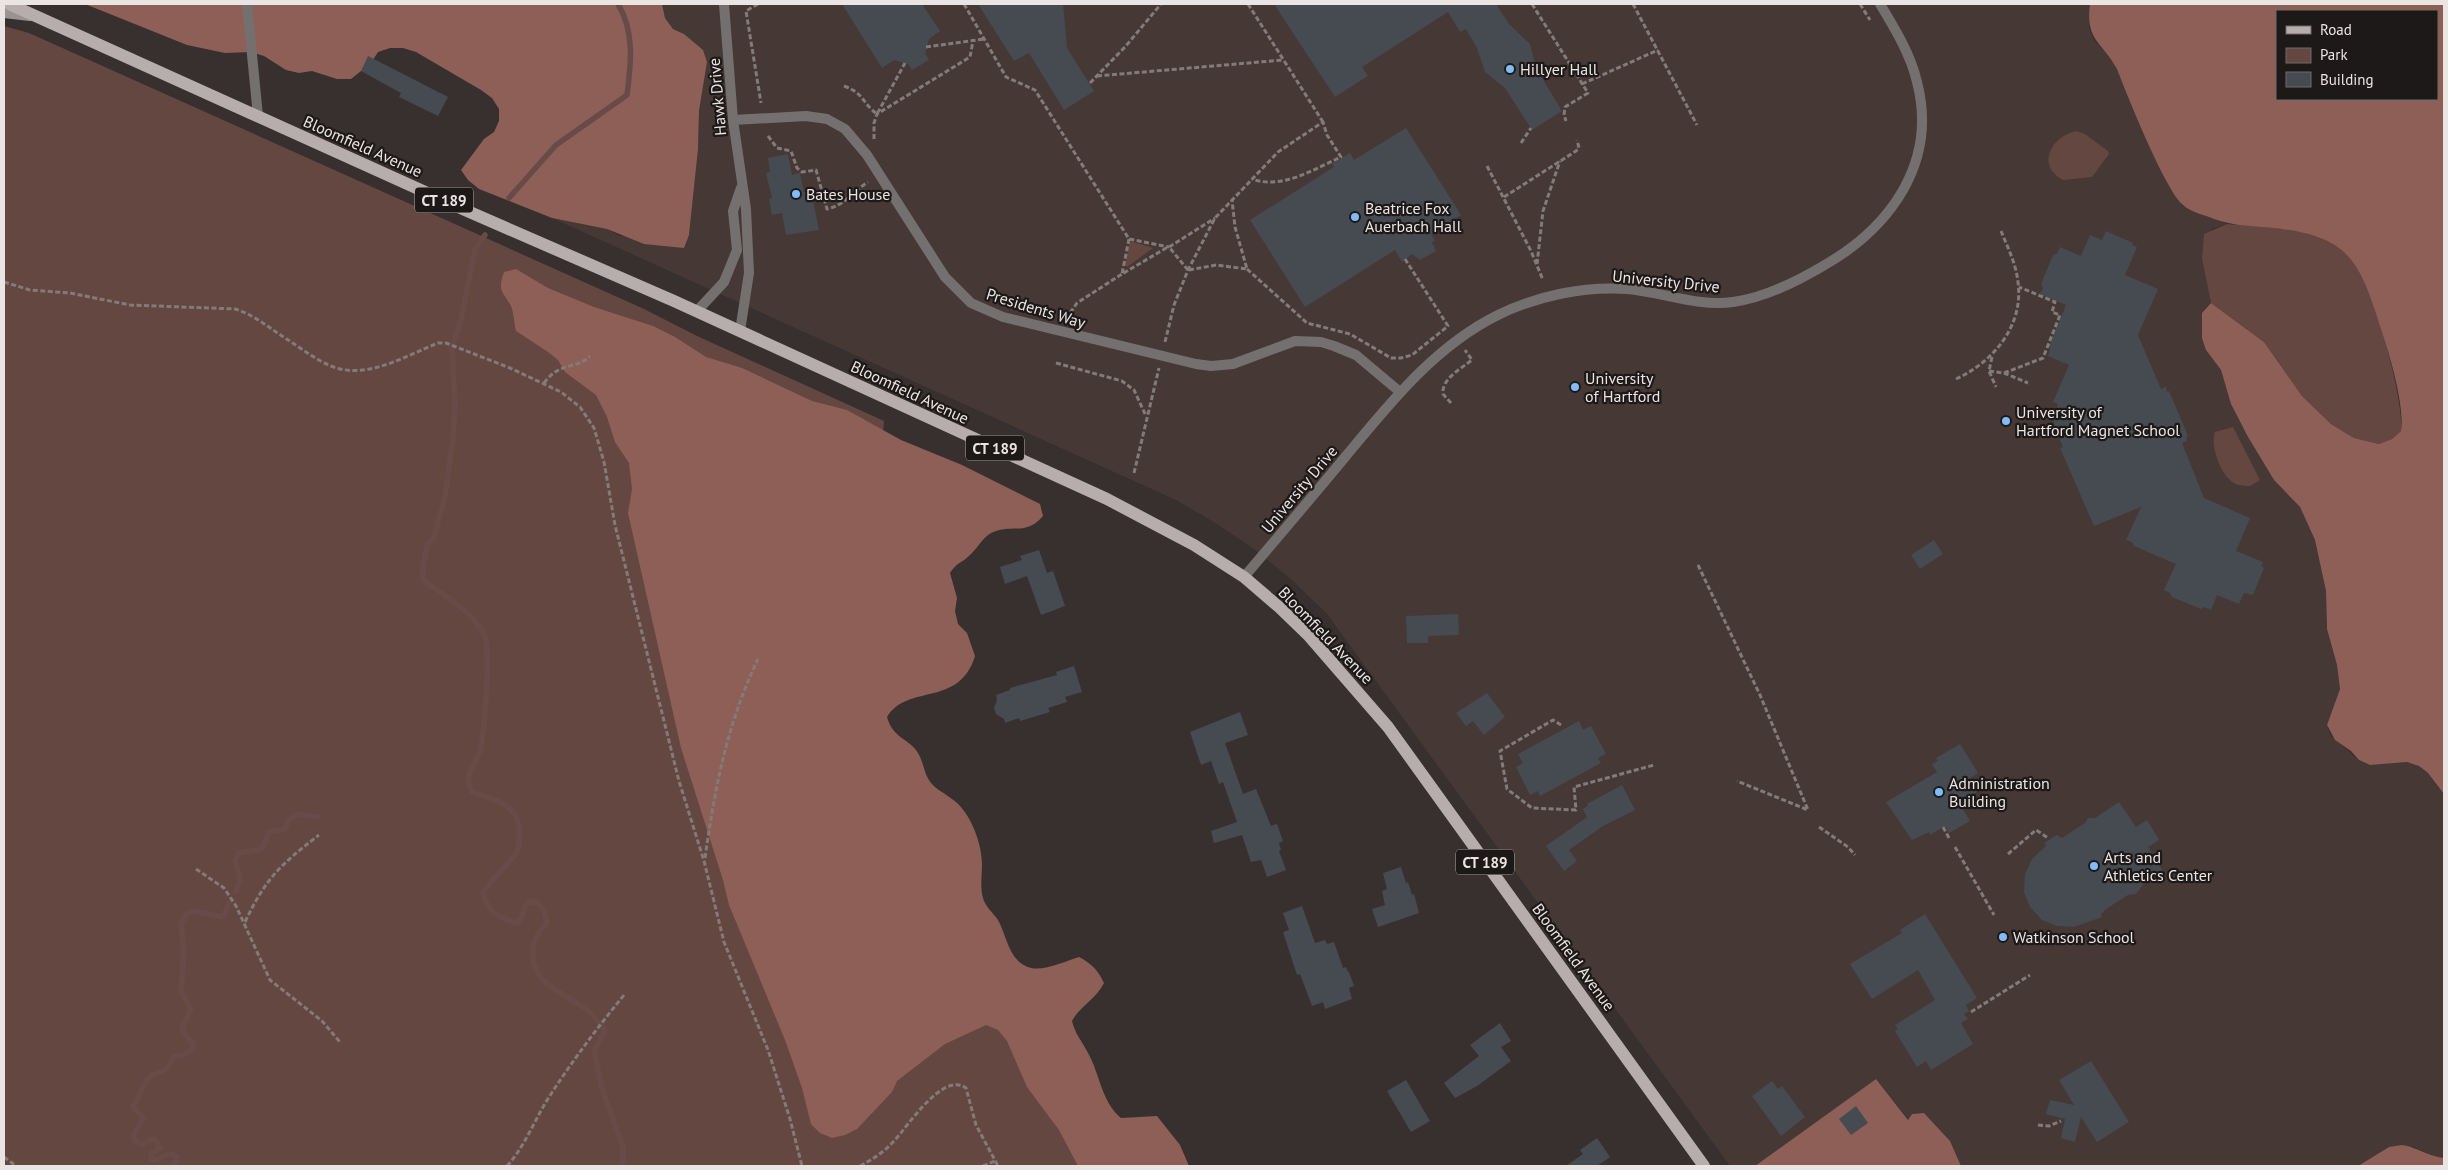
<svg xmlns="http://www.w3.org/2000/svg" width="2448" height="1170" font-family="'PT Sans',sans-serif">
<rect width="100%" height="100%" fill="#38302e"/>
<path fill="#463835" d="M662 4H2090L2089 28 2094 40 2111 58 2117 69 2169 187 2183 206 2227 224 2212 229 2202 259 2211 303 2202 313 2206 350 2221 370 2231 404 2248 437 2274 480 2300 507 2315 540 2326 591 2327 629 2337 665 2340 690 2327 725 2331 736 2359 760 2370 765 2407 762 2419 766 2428 773 2444 794V1158H2438L2414 1147H2389L2358 1166H1961L1950 1141 1924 1113 1912 1114 1909 1120 1876 1079 1755 1166H1730L1327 614 1293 581 1257 551 1217 524 1176 500 552 218 607 229 619 236 689 235 698 149 699 111 707 62 684 34 673 29 665 18Z"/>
<g fill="#644741">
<path d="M4 26 29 33 644 309 697 336 884 421 871 569 872 679 939 876 1104 1166H4Z"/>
<path d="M2076 131 2085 134 2108 151 2109 154 2092 177 2063 180C2036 166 2050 137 2076 131Z"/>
<path d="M2227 224C2257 227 2294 227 2322 237 2336 242 2351 257 2359 269 2375 294 2405 404 2401 431L2392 439 2379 444 2354 438 2331 424 2302 396 2264 342 2211 303 2202 259 2204 234Z"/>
<path d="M1130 241 1153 248 1127 267 1125 265Z"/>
<path d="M2233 427 2260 480 2250 486C2245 486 2239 486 2234 483 2221 476 2210 446 2215 432Z"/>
</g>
<g fill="#8e5f56" fill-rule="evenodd">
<path d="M85 4H662L665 18 673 29 684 34 703 50 707 62 699 111 698 149 689 235 684 248 644 244 607 229 552 218 479 189 468 180 461 170 484 139 494 132 499 121V109L492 98 481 90 416 52 403 48H390L378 52 371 63 351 79H337L312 71 299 73 286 70 264 56 251 52 225 53 187 45Z"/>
<path d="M2090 4H2444V794L2428 773 2419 766 2407 762 2370 765 2359 760 2351 751 2335 740 2327 725 2340 689 2337 665 2327 629 2326 591 2315 540 2300 507 2274 480 2248 437 2231 404 2221 370 2206 350 2202 338V313L2211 303 2264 342 2302 396 2331 424 2354 438 2379 444 2392 439 2401 431C2405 407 2390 356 2382 332 2360 263 2352 236 2273 228 2253 226 2233 226 2214 219 2205 215 2190 212 2183 205 2165 190 2127 95 2117 69 2102 41 2085 41 2090 4ZM2437 11V99H2277V11Z"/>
<path d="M516 269 548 288 594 307 653 326 675 337 706 357 742 368 812 401 847 410 901 440 962 465 1040 504 1043 516C1026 535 1017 525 996 531 983 535 979 547 970 555 961 564 958 561 950 573L957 598 955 611 958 624 967 633 975 656C959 708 908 683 887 717 893 739 909 738 918 753 925 765 924 778 935 787 945 795 957 800 964 811 974 824 982 847 982 864 982 876 980 887 983 898 985 906 993 913 998 920 1007 936 1009 963 1031 968 1045 971 1066 961 1079 957 1092 964 1098 970 1104 983 1096 999 1080 1006 1072 1021 1075 1034 1082 1041 1088 1053 1100 1074 1101 1101 1121 1118L1157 1116 1180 1145 1189 1166H1078L1059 1130 1027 1087 1007 1041 998 1030 986 1025 945 1044 897 1081 892 1092 857 1129 845 1135 832 1138 820 1133 811 1124 802 1088 785 1040 729 905 723 880 681 748 628 513 632 489 629 463 615 442 607 417 596 395 565 372 558 360 548 352 516 331C514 324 514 313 511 306 503 291 497 292 504 272Z"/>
<path d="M1876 1079 1908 1120 1912 1114 1924 1113 1950 1141 1961 1166H1755Z"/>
<path d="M2402 1145C2417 1147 2430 1157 2444 1158V1166H2358L2389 1147Z"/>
</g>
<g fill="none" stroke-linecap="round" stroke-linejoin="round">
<g stroke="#684b48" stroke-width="5.5">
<path d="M509 198 556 145 627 95C631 64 635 32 618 4"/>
<path d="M485 235 475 249 461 320 452 348 455 405 453 439 445 497 434 537 427 545 423 568V580C443 595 472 611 484 634 491 648 485 735 479 753 474 769 463 774 472 792 498 801 520 804 520 837 519 843 519 849 515 855 505 868 492 879 483 893 487 912 499 918 517 923 525 917 521 908 529 902H537L544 911 547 923C530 938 528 961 542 979 551 990 575 1000 587 1010 594 1015 599 1024 605 1030L594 1051 602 1089 623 1147V1166"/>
<path d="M236 891C243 871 239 879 235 861L239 853 258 850 263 847 269 832 285 829 289 820 298 814 318 817"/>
<path d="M172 1166 175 1165 177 1156 170 1154 154 1160 151 1159V1154L160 1148 156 1140 152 1139 143 1144 135 1141 134 1135 143 1118 133 1107 146 1081 152 1075 161 1072 168 1067 173 1057 183 1055 192 1049 193 1044 183 1032V1026L191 1009 181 991 184 951 181 925 186 914 194 911 223 917 229 903"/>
</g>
</g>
<g fill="#454b51">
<path d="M842 4H922L940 31 929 39 925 53 929 60 912 70 908 64 894 60 882 68Z"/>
<path d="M978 4H1063L1067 48 1094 91 1064 110 1029 53 1014 61Z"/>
<path d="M1274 4H1496L1509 24 1530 44 1536 68 1562 111 1532 130 1505 88 1485 72 1477 48 1466 29 1460 32 1448 12 1362 67 1368 76 1335 97Z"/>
<path d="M368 56 448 97 438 116 399 97 401 93 361 71Z"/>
<path d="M1406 128 1461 215 1431 234 1435 241 1432 242 1436 251 1420 260 1412 254 1402 262 1395 250 1305 307 1250 220 1334 167 1332 164 1350 153 1354 160Z"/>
<path d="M788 154 792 175 800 173 804 192 811 191 819 230 786 235 782 213 772 215 769 199 772 198 766 173 770 172 768 158Z"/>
<path d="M2106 231 2133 243 2132 245 2137 247 2125 275 2158 289 2138 335 2161 389 2166 387 2167 392 2169 391 2188 436 2186 437 2187 441 2182 443 2204 498 2250 518 2236 551 2263 562 2261 566 2264 568 2253 595 2244 593 2239 604 2217 595 2211 610 2204 607 2201 609 2172 597 2170 593 2164 590 2176 564 2134 546 2132 542 2126 540 2141 507 2094 526 2060 448 2063 447 2054 425V415L2058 404 2053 402 2069 365 2048 356 2050 350 2049 347 2066 305 2040 294 2043 288 2041 284 2053 255 2057 254 2060 247 2081 256 2090 235 2102 240Z"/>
<path d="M1934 540 1943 554 1920 569 1911 555Z"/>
<path d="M1039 550 1047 573 1053 571 1065 606 1041 615 1027 576 1005 584 1000 567 1022 560 1020 556Z"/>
<path d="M1458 614 1459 635 1428 636V643H1407L1406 616Z"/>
<path d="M1074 666 1082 692 1065 697 1067 702 1048 708 1050 712 1020 721 1019 718 1005 723 1004 719 996 714 994 708 997 700 996 695 1010 690V688L1057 675 1056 672Z"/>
<path d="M1487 693 1505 717 1484 735 1473 721 1466 726 1456 713Z"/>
<path d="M1240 712 1248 735 1225 743 1243 794 1256 789 1271 826 1277 824 1283 841 1279 843 1281 850 1279 851 1286 870 1267 877 1261 860 1251 862 1242 835 1214 843 1211 831 1237 822 1223 782 1219 784 1211 761 1201 765 1190 732Z"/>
<path d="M1579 721 1583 730 1591 726 1606 754 1598 758 1601 763 1540 796 1538 791 1530 795 1516 767 1523 763 1518 754Z"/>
<path d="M1960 744 1978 773 1969 779 1977 792 1959 803 1970 821 1949 833 1945 826 1930 835 1929 832 1912 840 1886 802 1937 772 1932 764 1938 761 1936 758Z"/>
<path d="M1622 785 1635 810 1603 826 1569 850 1577 861 1564 871 1546 846 1587 817 1583 809 1588 806 1587 804Z"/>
<path d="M2119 802 2136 827 2147 820 2157 836 2159 840 2148 847 2164 873 2152 881 2149 877 2136 894 2128 895 2106 909 2101 914 2102 917 2074 927 2057 926 2042 920 2030 907 2024 892 2025 874 2032 859 2046 846 2044 843 2057 835 2062 838 2085 823 2088 818H2095Z"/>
<path d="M1401 867 1406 883 1408 882 1412 895 1414 894 1419 913 1378 927 1372 909 1385 905 1382 891 1387 889 1383 873Z"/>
<path d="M1302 906 1315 943 1325 940 1327 944 1334 942 1343 968 1346 967 1348 972H1349L1354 986 1349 988 1352 999 1325 1009 1323 1002 1312 1006 1300 974 1297 975 1283 932 1289 930 1283 913Z"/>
<path d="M1925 914 1977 998 1966 1005 1969 1011 1964 1014 1968 1019 1961 1023 1973 1044 1931 1070 1926 1061 1917 1067 1895 1031 1898 1029 1895 1025 1935 1000 1918 970 1872 999 1850 964 1902 933 1900 930Z"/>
<path d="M1500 1023 1511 1041 1501 1047 1511 1061 1477 1086 1455 1098 1444 1083 1479 1056 1470 1045Z"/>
<path d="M2091 1061 2129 1122 2097 1142 2081 1117 2075 1142 2061 1138 2065 1119 2046 1114 2050 1100 2074 1105 2059 1080Z"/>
<path d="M1406 1080 1430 1121 1411 1132 1387 1091Z"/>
<path d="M1772 1081 1778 1089 1782 1086 1805 1117 1781 1136 1752 1096Z"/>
<path d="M1856 1106 1868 1123 1851 1135 1839 1119Z"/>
<path d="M1597 1138 1610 1157 1597 1166H1566L1583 1154 1580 1150Z"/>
</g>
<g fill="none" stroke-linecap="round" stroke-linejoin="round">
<g stroke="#827b79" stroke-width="3" stroke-dasharray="5 2.5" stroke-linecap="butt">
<path d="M758 4 746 11 761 103"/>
<path d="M964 4 1006 77 1035 90 1129 239 1169 247"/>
<path d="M1248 4 1323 122"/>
<path d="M1532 4 1588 93 1565 107 1564 115 1566 121"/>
<path d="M1633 4 1697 125"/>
<path d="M1860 4 1870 20"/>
<path d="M926 47 984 39"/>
<path d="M1097 76 1283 60"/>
<path d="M1090 83 1125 47 1161 4"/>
<path d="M1582 84 1658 50"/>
<path d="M844 86C864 93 862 103 877 114L905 63"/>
<path d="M768 136 777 148 791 151 797 168 802 172 816 170 827 209C845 205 852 192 868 182"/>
<path d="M874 139V123L877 114 970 57 973 41"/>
<path d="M1521 143 1531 128"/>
<path d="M1487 166 1531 251 1543 280"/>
<path d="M1504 197 1576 151 1579 148 1577 140"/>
<path d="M1129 239 1122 274 1168 247"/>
<path d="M1537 264 1543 211 1560 161"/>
<path d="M1247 269 1307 323 1350 334 1391 358H1401L1412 355 1448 326 1405 259"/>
<path d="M1188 270 1169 247 1215 218"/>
<path d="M1189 270 1216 265 1247 269 1235 227 1232 200"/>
<path d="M4 282 30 290 70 293 130 305 235 309C252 314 267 326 282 336 298 346 314 359 331 366 366 381 407 355 438 343H446L510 368 561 392 580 407 594 428 604 462 615 525 679 781 704 861 724 942 768 1050 790 1119 802 1166"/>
<path d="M1066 319 1077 303 1122 274"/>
<path d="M1165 342 1174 305 1188 270 1215 218 1278 152 1323 122 1327 135 1341 157C1314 169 1282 190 1252 179"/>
<path d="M1992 357 1989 371 1996 387"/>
<path d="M1056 363 1122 381 1134 390 1146 416"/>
<path d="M1989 371 2004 373 2028 383"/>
<path d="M2004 373 2043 358 2060 315 2052 312 2055 302 2019 287"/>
<path d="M1956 379C1993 362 2024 326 2018 282 2016 264 2008 248 2001 231"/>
<path d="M544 383C560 361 576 370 590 356"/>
<path d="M1451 403 1443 394C1441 379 1462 368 1472 360L1465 350"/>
<path d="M1134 473 1159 368"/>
<path d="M1698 565 1760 695 1808 810 1737 781"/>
<path d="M1561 725 1553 720 1500 751 1507 789 1532 808 1576 810 1574 787 1654 765"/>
<path d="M1819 827 1848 847 1855 855"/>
<path d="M1943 827 1949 838"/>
<path d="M1955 847 1994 915"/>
<path d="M2008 854 2036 830 2048 838"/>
<path d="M705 858C715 787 727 724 758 659"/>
<path d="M196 869 224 888 236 906 270 980 322 1021 340 1042"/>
<path d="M245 922C266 878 280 865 319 835"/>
<path d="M1971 1012 2030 975"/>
<path d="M2038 1125 2049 1126 2061 1121"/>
<path d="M4 1157 16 1166"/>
<path d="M507 1166C526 1145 535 1118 551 1094 573 1060 598 1027 624 995"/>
<path d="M860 1166C873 1159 884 1152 894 1141 908 1126 943 1071 966 1088L976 1125 998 1166"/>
<path d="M983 1166 995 1161"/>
</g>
<g stroke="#74706f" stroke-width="10">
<path d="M247 4 258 116"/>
<path d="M724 4 733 120 746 209 749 273 740 331"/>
<path d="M733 120 806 116 827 119 845 129 867 155 945 277 971 303 1003 317 1196 364 1211 366 1233 364 1295 341 1321 342 1334 346 1356 355 1400 392"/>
<path d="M697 311 724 282 737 250 733 211 741 188"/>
<path d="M1244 577C1278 537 1312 497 1346 456 1390 403 1435 346 1498 315 1537 296 1583 286 1627 289 1662 292 1697 307 1733 302 1764 298 1796 282 1823 266 1890 228 1938 163 1917 82 1911 55 1894 27 1880 4"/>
</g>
<path stroke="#9a9391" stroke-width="10" d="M4 13 30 16"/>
<path stroke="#b6adac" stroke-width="12" d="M9 4 465 210 674 301 1107 499 1194 545 1244 577 1279 607 1309 636 1388 727 1704 1166"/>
</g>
<g fill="#81bcfa" stroke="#1c1918" stroke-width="2">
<circle cx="1510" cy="69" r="5"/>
<circle cx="796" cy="194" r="5"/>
<circle cx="1355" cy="217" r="5"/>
<circle cx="1575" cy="387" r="5"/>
<circle cx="2006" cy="421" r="5"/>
<circle cx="1939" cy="792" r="5"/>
<circle cx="2094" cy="866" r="5"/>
<circle cx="2003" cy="937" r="5"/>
</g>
<g text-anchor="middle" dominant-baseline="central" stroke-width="4.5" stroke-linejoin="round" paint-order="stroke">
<g fill="#1c1918" stroke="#aca7a6" stroke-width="1">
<rect x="415" y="187.5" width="58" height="25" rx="4"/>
<rect x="966" y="435.5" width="58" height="25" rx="4"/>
<rect x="1456" y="849.5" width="58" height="25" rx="4"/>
</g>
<g font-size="15" font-weight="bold" fill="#eae4e3">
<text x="444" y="200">CT 189</text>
<text x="995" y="448">CT 189</text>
<text x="1485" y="862">CT 189</text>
</g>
<g font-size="16" fill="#eae4e3" stroke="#1c1918" text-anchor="start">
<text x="1520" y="69">Hillyer Hall</text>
<text x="806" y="194">Bates House</text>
<text x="1365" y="208">Beatrice Fox<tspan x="1365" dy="18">Auerbach Hall</tspan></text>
<text x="1585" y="378">University<tspan x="1585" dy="18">of Hartford</tspan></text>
<text x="2016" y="412">University of<tspan x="2016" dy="18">Hartford Magnet School</tspan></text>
<text x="1949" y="783">Administration<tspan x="1949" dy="18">Building</tspan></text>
<text x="2104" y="857">Arts and<tspan x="2104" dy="18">Athletics Center</tspan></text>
<text x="2013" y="937">Watkinson School</text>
</g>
<g font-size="16" fill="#eae4e3" stroke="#1c1918">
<text transform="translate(717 97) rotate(-95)">Hawk Drive</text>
<text transform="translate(363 146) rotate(24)">Bloomfield Avenue</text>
<text transform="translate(1666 281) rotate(6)">University Drive</text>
<text transform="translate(1036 308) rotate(17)">Presidents Way</text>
<text transform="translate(910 392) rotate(25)">Bloomfield Avenue</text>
<text transform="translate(1299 489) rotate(-50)">University Drive</text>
<text transform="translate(1326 635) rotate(46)">Bloomfield Avenue</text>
<text transform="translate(1574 957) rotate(54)">Bloomfield Avenue</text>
</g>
</g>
<rect width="2448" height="1170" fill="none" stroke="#eae4e3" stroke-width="10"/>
<rect x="2276" y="10" width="162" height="90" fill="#1c1918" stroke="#6e6a69"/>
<rect x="2286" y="26" width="25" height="8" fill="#b6adac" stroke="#6e6a69"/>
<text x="2320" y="35" font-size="15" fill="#eae4e3">Road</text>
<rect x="2286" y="48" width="25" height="15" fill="#644741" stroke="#6e6a69"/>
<text x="2320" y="60" font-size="15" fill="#eae4e3">Park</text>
<rect x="2286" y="72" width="25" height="15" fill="#454b51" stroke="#6e6a69"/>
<text x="2320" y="85" font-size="15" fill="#eae4e3">Building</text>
</svg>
